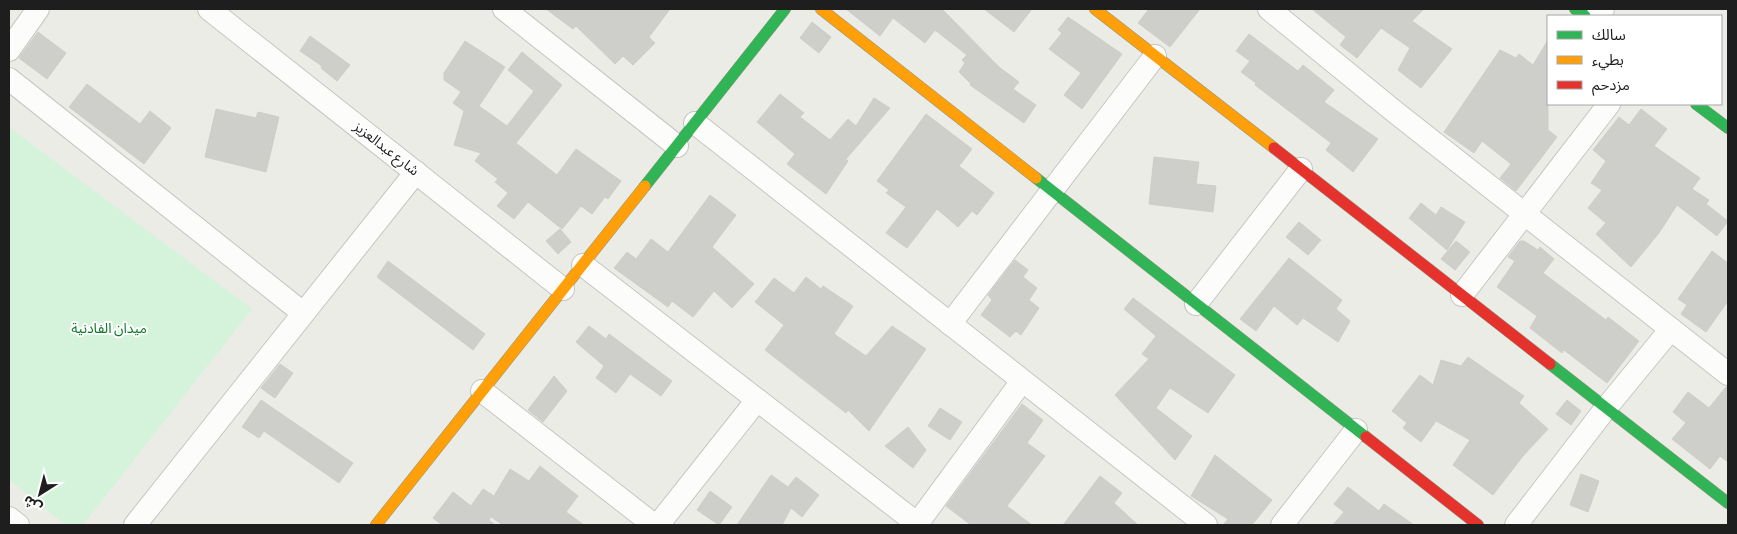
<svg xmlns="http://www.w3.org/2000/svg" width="1737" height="534" font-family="'Alegreya Sans','Noto Sans Arabic',sans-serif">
<rect width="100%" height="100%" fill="#ecece7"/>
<path fill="#d5f3da" d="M9 127 252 309 83 525H66L9 480Z"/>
<g fill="#cececa" stroke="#cfcdc8">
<path d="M546 9H670L649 37 655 43 633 65 623 56 615 64 576 26 573 29Z"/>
<path d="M846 9H942L999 67 1019 82 1013 89 1036 105 1024 123 970 85 971 84 959 72 965 63 962 60 967 55 935 30 925 43 893 18 880 36Z"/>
<path d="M984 9H1032L1014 32Z"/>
<path d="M1149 9H1200L1170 47 1138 23Z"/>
<path d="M1312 9H1424L1412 21 1452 49 1421 88 1398 70 1410 48 1381 28 1357 58 1340 45 1346 37Z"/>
<path d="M1068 17 1122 54 1082 109 1064 95 1081 73 1049 49 1062 33 1058 30Z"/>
<path d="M812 22 831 37 819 53 800 38Z"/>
<path d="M38 32 66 53 47 79 19 58Z"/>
<path d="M1249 34 1298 71 1303 65 1334 90 1324 102 1378 139 1353 172 1326 150 1331 143 1255 85 1256 83 1241 72 1250 61 1236 51Z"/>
<path d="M310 36 350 65 337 81 321 68 322 66 300 51Z"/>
<path d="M1548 40V130L1557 137 1516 191 1500 178 1511 164 1482 141 1474 153 1444 132 1500 50 1516 58 1519 54 1533 65Z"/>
<path d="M465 41 505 67 479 106 507 126 534 91 508 70 522 52 562 85 516 143 557 175 576 149 621 181 608 199 605 197 592 214 581 206 562 229 528 202 514 219 497 206 508 193 495 182 498 179 475 161 481 153 454 145 464 111 453 103 461 92 444 80V73Z"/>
<path d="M87 84 140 124 150 111 171 128 144 164 69 107Z"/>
<path d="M780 94 804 113 800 117 830 140 848 119 856 126 874 98 890 108 846 159 848 161 826 194 787 164 795 154 757 122Z"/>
<path d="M216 109 256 118 258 112 279 117 266 172 205 157Z"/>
<path d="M1641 109 1667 129 1654 146 1700 178 1692 189 1709 200 1706 204 1728 221 1717 236 1677 205 1659 233 1631 267 1596 234 1606 223 1588 208 1602 190 1591 183 1606 161 1593 150 1619 117 1629 125Z"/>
<path d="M926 114 972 149 959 166 994 193 977 215 972 211 958 227 937 209 907 248 886 233 906 207 886 193 889 190 877 181Z"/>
<path d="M1154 157 1199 162 1196 184 1216 186 1213 212 1149 204Z"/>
<path d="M710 195 736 215 712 247 754 284 732 308 714 291 693 317 672 301 668 307 614 268 627 252 636 259 651 239 668 252Z"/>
<path d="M1421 203 1436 215 1441 207 1465 222 1447 250 1409 218Z"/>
<path d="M1299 222 1321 240 1308 255 1286 237Z"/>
<path d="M560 229 571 242 558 254 546 241Z"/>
<path d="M1456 241 1470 252 1455 270 1441 259Z"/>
<path d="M1520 241H1524L1538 250 1540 247 1554 259 1543 273 1606 320 1608 317 1639 341 1607 383 1564 350 1562 353 1530 328 1537 316 1497 287 1515 261 1508 257Z"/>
<path d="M1712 251 1728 263V301L1706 332 1681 314 1687 305 1678 299Z"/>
<path d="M1289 258 1342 300 1336 309 1350 321 1338 342 1303 318 1297 325 1274 306 1256 331 1240 319Z"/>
<path d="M1015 260 1028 270 1023 277 1037 288 1029 300 1039 308 1021 335 1016 331 1010 337 981 315 992 300 988 295Z"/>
<path d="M388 261 485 334 473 350 377 277Z"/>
<path d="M806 277 821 289 823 286 853 306 834 334 866 356 892 326 926 349 869 431 848 410 846 413 765 350 784 325 755 302 774 278 794 293Z"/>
<path d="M1133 298 1235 375 1208 413 1170 388 1156 408 1192 436 1175 460 1115 395 1149 359 1142 354 1156 336 1124 309Z"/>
<path d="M589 326 606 339 609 334 672 381 661 396 630 374 616 393 596 378 604 366 576 342Z"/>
<path d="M1468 357 1524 396 1519 403 1548 429 1523 456 1493 495 1453 465 1470 440 1436 421 1421 442 1403 428 1407 423 1392 411 1420 375 1433 385 1441 360 1461 366Z"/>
<path d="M280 364 293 373 275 398 261 388Z"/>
<path d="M554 376 567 391 543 422 528 410Z"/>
<path d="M1726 387H1728V462L1720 456 1710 469 1672 439 1686 423 1673 412 1688 392 1709 408Z"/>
<path d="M261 400 353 463 339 483 264 431 259 438 242 427Z"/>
<path d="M1567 400 1581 411 1571 425 1556 414Z"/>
<path d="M1022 404 1043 420 1027 443 1045 456 1007 506 1032 525H971L946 506Z"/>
<path d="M940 408 962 422 950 440 928 426Z"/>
<path d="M908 427 926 450 913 468 885 446Z"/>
<path d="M1215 455 1272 500 1252 525H1223L1228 519 1191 496Z"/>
<path d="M540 466 578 496 566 512 584 525H503L491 517 489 520 495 525H442L433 518 453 492 471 506 483 489 494 496 510 469 529 481Z"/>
<path d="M1581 474 1599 481 1588 512 1570 505Z"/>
<path d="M771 475 788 487 796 477 819 495 802 517 791 508 782 525H737Z"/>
<path d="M1100 476 1122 493 1114 503 1138 525H1063Z"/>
<path d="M1348 487 1379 511 1384 504 1414 525H1333L1344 512 1334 504Z"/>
<path d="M710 491 732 507 719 525 697 510Z"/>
</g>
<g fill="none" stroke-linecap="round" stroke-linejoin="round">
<g stroke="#c5c5c3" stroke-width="24">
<g id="street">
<path d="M209 9 563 289"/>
<path d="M504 9 677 146"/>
<path d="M1269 9 1395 112 1728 374"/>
<path d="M1597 16 1603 9"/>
<path d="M9 50 38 9"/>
<path d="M9 79 303 313"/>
<path d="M695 123 1206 525"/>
<path d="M583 265 919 525"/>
<path d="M1462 295 1609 104"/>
<path d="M1196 304 1301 169"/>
<path d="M950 324 1155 56"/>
<path d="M482 391 654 525"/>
<path d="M9 518 18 525"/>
<path d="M917 524 1022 381"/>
<path d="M135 525 416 172"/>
<path d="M658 525 757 400"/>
<path d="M1282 525 1356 430"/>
<path d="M1516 525 1606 408 1671 329"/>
</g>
</g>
<g stroke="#90967f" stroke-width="12">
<g id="fast">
<path d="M1575 9 1585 16"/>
<path d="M1696 104 1728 128"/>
<path d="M1036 178 1366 437"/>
<path d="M645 186 785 9"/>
<path d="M1550 364 1728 503"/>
</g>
</g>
<g stroke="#90967f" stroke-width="12">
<g id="slow">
<path d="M821 9 1036 178"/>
<path d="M1095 9 1274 148"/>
<path d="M376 525 645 186"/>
</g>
</g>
<g stroke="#90967f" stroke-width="12">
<g id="jam">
<path d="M1274 148 1550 364"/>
<path d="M1366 437 1478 525"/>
</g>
</g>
<use href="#street" stroke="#fcfcfb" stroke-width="22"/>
<use href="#fast" stroke="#30b455" stroke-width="11"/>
<use href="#slow" stroke="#ff9f0a" stroke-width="11"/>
<use href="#jam" stroke="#e5322d" stroke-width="11"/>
</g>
<g text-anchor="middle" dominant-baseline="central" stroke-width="4" stroke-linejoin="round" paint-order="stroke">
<g font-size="14" fill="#1e1e1e" stroke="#fff">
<text transform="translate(386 149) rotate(38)">شارع عبدالعزيز</text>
</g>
<g font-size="14" fill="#0e792a" stroke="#fff">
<text x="109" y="329">ميدان الفادنية</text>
</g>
</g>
<rect width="1737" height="534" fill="none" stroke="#1e1e1e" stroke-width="20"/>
<rect x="1547" y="15" width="175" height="90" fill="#ffffff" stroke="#a5a5a5"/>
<rect x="1557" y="31" width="25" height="8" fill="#30b455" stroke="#a5a5a5"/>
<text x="1592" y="40" font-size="15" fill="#1e1e1e">سالك</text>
<rect x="1557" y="56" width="25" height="8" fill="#ff9f0a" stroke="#a5a5a5"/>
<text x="1592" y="65" font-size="15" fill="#1e1e1e">بطيء</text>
<rect x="1557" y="81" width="25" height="8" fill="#e5322d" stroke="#a5a5a5"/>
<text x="1592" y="90" font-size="15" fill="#1e1e1e">مزدحم</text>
<g transform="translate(40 494) rotate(216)" stroke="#ffffff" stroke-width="4" paint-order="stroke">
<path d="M0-4L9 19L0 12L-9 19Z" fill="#1e1e1e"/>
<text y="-8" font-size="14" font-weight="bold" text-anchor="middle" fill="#1e1e1e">ش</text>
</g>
</svg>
